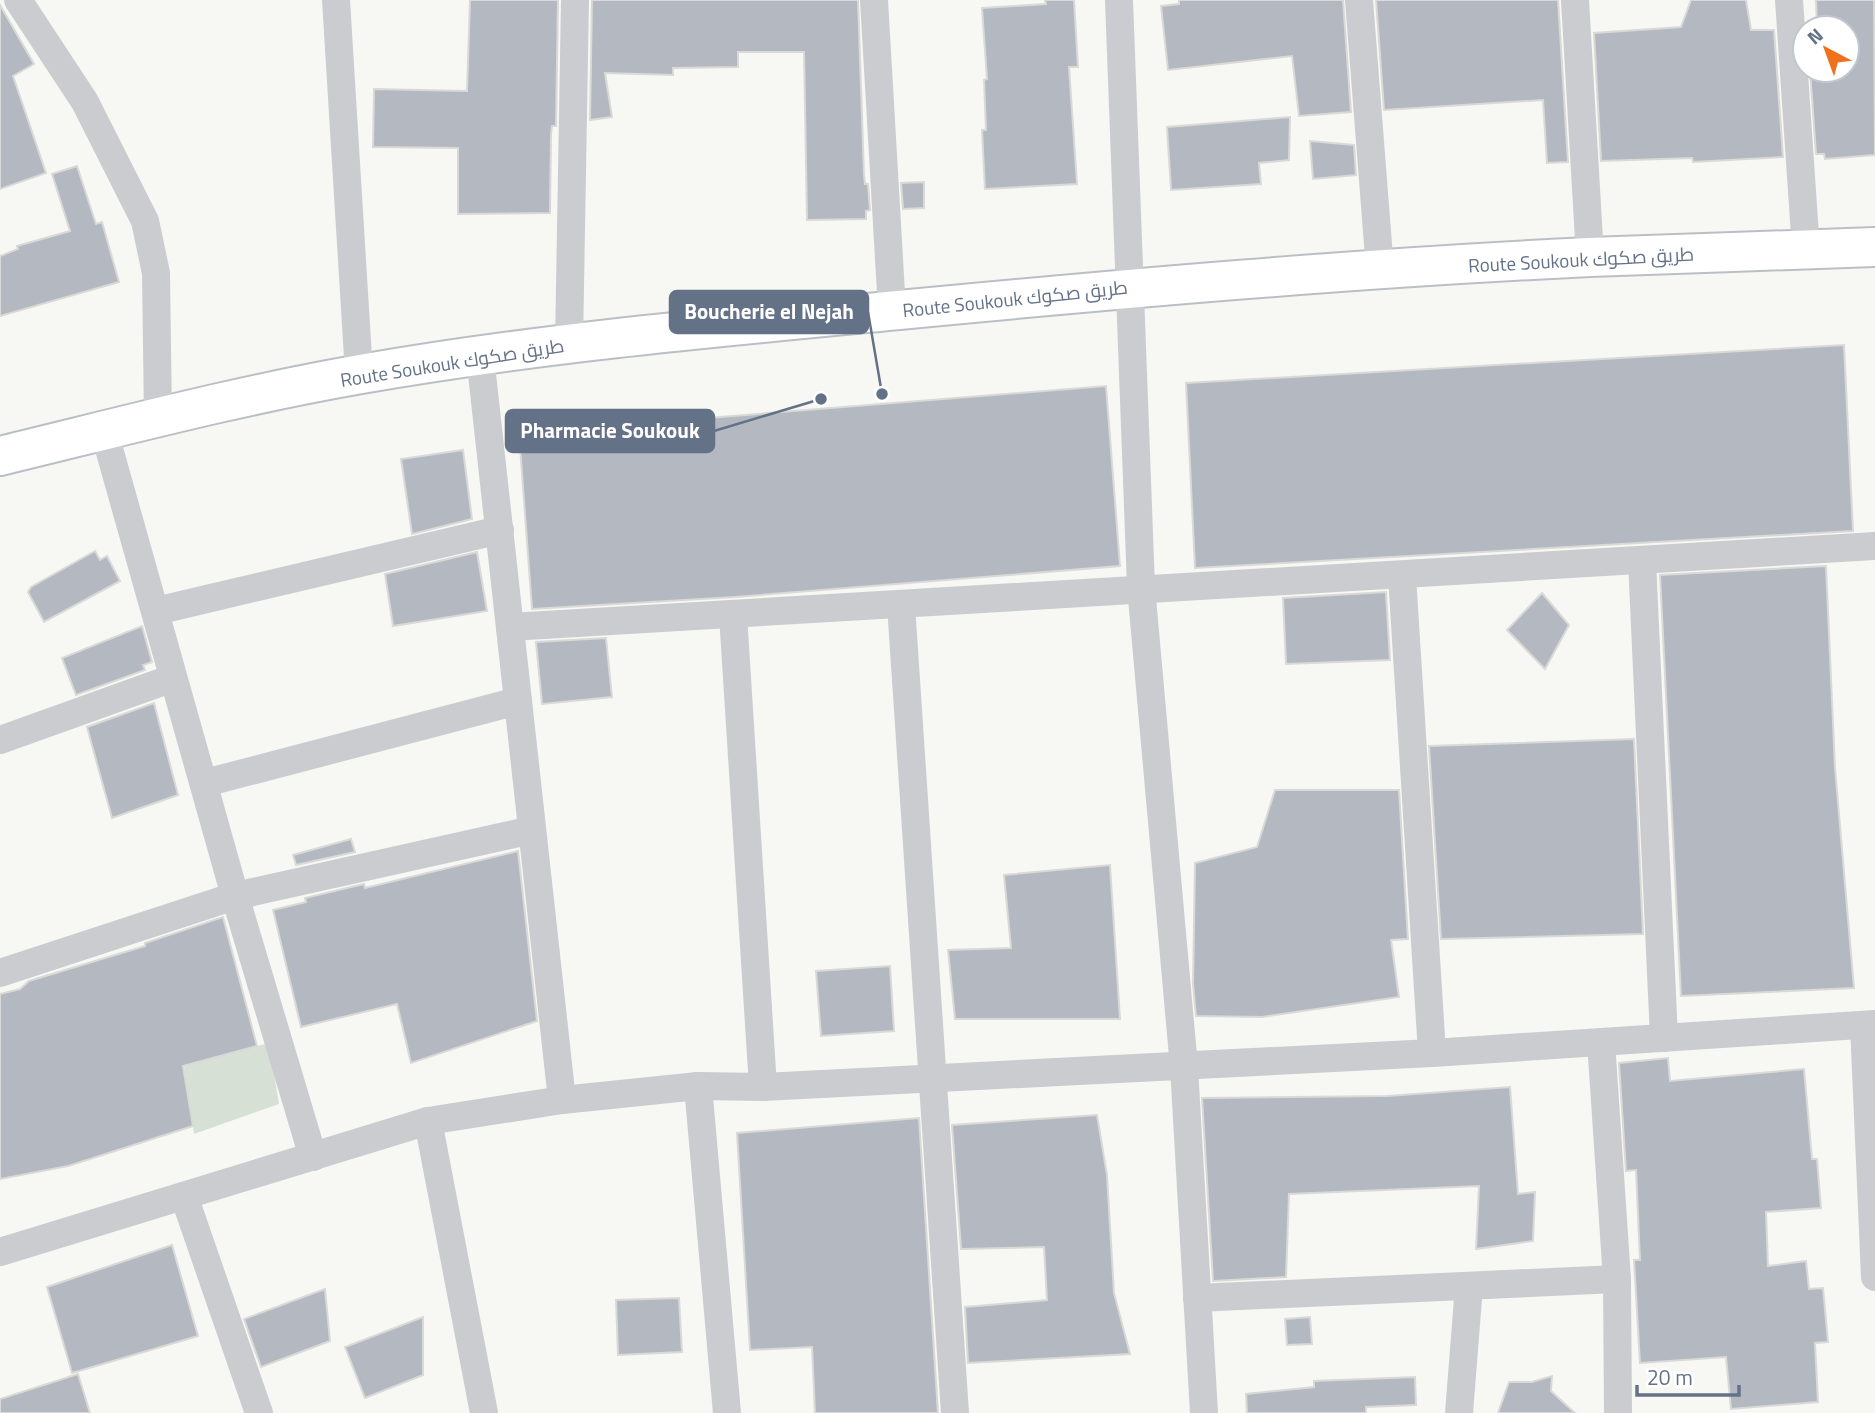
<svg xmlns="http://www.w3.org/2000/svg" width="1875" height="1413" font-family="'Titillium Web',Cairo,sans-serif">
<rect width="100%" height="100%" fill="#f7f8f4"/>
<path fill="#d7e0d5" d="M269 1043 279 1104 194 1134 184 1066Z"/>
<g fill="#b4b9c1" stroke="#d9d9d7" stroke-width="2">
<path d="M470 0H558L556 126H552L551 135 550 213 458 214V148L373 147 374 89 467 91Z"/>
<path d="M592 0H858L864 175 865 184H868L870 210 866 211V219L807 220 804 52H738V67L673 68V75L605 73 612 117 590 120Z"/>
<path d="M1045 0H1074L1078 67H1069L1077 184 985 189 982 130H986L984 80 987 79 982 8 1046 4Z"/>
<path d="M1179 0H1343L1351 112 1299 116 1292 56 1168 70 1161 6 1179 4Z"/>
<path d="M1376 0H1558L1568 162 1547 163 1543 100 1384 110Z"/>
<path d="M1691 0H1746L1751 30H1774L1783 157 1693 162 1692 158 1601 161 1594 33 1681 27Z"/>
<path d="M1816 0H1874L1875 155 1825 159 1824 154H1816L1810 70H1847V28H1817Z"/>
<path d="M0 5 34 64 13 76 46 173 0 189Z"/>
<path d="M1290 117 1289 160 1259 163 1261 184 1171 190 1167 127Z"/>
<path d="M1310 141 1354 145 1356 175 1313 179Z"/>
<path d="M77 166 96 224 102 222 119 282 0 316V256L18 249 17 246 70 231 52 174Z"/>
<path d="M924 182V208L903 209 901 183Z"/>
<path d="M1844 345 1853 531 1195 568 1186 383Z"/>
<path d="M1106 386 1120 566 735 597 532 609 519 433Z"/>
<path d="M463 450 472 519 412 534 401 459Z"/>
<path d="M95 551 100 560 107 556 120 581 44 622 28 592 31 587Z"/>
<path d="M477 552 487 611 393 626 385 574Z"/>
<path d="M1826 566 1835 768 1854 988 1681 996 1660 575Z"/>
<path d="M1386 592 1390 660 1286 664 1283 598Z"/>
<path d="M1542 593 1569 625 1545 669 1507 630Z"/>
<path d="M142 626 152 662 143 665 145 670 76 695 62 658Z"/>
<path d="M606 638 612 697 542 704 536 642Z"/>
<path d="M154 703 178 795 112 818 87 727Z"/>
<path d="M1634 739 1643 934 1441 939 1429 746Z"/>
<path d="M1275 790H1399L1408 939 1391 940 1399 997 1262 1017 1196 1016 1193 984 1195 863 1257 847Z"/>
<path d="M351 839 355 852 296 865 293 855Z"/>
<path d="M518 851 537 1021 411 1063 397 1004 301 1027 273 910 306 902 305 898 364 884 365 888Z"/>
<path d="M1110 865 1120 1019H955L948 950 1011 948 1004 875Z"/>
<path d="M223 917 257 1046 183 1066 193 1126 68 1166 0 1179V994L20 989 29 981 145 946V943Z"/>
<path d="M890 966 894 1031 821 1036 816 971Z"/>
<path d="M1668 1058 1670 1081 1804 1069 1812 1159H1817L1821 1208 1766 1212 1768 1266 1806 1261 1809 1289 1823 1288 1828 1342 1815 1343 1818 1402 1731 1409 1726 1357 1640 1363 1634 1260H1640L1636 1170 1626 1171 1619 1063Z"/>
<path d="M1510 1087 1518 1194 1535 1192 1533 1241 1476 1249 1479 1186 1289 1194 1286 1277 1213 1281 1202 1098 1387 1096Z"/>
<path d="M1097 1115 1107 1175 1114 1293 1130 1354 968 1363 965 1307 1047 1300 1044 1247 961 1249 952 1125Z"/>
<path d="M919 1118 938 1413H815L812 1347 750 1350 737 1133Z"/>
<path d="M172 1245 198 1336 72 1373 47 1287Z"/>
<path d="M325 1289 330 1341 261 1367 244 1319Z"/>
<path d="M679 1298 682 1352 618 1355 616 1300Z"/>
<path d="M423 1317V1375L365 1398 345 1347Z"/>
<path d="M1310 1317 1312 1344 1287 1345 1285 1319Z"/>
<path d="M78 1374 90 1413H0V1399Z"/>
<path d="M1552 1376 1551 1391 1575 1413H1498L1509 1382H1532Z"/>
<path d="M1415 1377 1416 1405 1366 1407V1413H1247L1246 1394 1314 1387V1381Z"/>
</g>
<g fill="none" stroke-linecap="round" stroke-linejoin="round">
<g stroke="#bbbfc5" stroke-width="42">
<path id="secondary" d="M0 456C120 427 240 395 361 374 539 343 719 327 899 310 1129 288 1359 268 1590 257 1685 253 1780 251 1875 247"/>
</g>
<g stroke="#caccd0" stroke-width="28">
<path d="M18 0 85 102 145 221 156 273 158 417"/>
<path d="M336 0 359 374"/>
<path d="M874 0 892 310"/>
<path d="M1119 0 1141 587 1184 1067 1204 1413"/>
<path d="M1359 0 1380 270"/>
<path d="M1575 0 1590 257"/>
<path d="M1789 0 1806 250"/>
<path d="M569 344 575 0"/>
<path d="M480 356 562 1100"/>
<path d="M104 431 235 896 313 1157"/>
<path d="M1642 561 1664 1038"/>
<path d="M1402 576 1432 1053"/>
<path d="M901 605 955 1413"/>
<path d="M156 611 500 530"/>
<path d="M733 615 763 1087"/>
<path d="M510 627 1875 546"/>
<path d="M0 740 173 678"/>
<path d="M205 783 518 701"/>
<path d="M0 973 235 896 532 830"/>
<path d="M1864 1025 1875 1277"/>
<path d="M1601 1042 1617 1279 1618 1413"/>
<path d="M698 1086 727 1413"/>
<path d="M428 1121 484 1413"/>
<path d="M184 1196 259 1413"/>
<path d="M0 1252 428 1121 562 1100 698 1086 763 1087 1432 1053 1875 1024"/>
<path d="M1197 1298 1617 1279"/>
<path d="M1459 1413 1469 1286"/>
</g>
<use href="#secondary" stroke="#fff" stroke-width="38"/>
</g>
<g text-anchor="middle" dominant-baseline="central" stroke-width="7" stroke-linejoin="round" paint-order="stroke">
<g font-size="19" fill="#647288" stroke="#fff">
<text transform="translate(1581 259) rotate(-3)">Route Soukouk طريق صكوك</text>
<text transform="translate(1015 298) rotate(-6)">Route Soukouk طريق صكوك</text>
<text transform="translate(452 362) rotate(-9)">Route Soukouk طريق صكوك</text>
</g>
</g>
<path fill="none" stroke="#647288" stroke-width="2.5" d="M882 394L868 312M821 399L714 431"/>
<g fill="#647288" stroke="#fff" stroke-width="2.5">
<circle cx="882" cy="394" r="7"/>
<circle cx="821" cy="399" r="7"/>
</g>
<g fill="#647288" stroke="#647288" stroke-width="2.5">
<rect x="670" y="291" width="198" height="42" rx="7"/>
<rect x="506" y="410" width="208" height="42" rx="7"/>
</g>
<g font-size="21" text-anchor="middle" font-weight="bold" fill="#fff">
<text x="769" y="319">Boucherie el Nejah</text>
<text x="610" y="438">Pharmacie Soukouk</text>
</g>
<g transform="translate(1826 49) rotate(319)"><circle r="33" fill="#ffffff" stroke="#c1c7cf" stroke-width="2"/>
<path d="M0-5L12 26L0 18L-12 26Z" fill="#f1701b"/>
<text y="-10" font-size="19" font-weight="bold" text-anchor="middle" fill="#647288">N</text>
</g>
<path d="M1637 1385v10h102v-10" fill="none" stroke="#647288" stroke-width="3.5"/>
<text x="1647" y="1385" font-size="21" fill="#647288" stroke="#ffffff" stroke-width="5" paint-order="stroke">20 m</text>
</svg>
